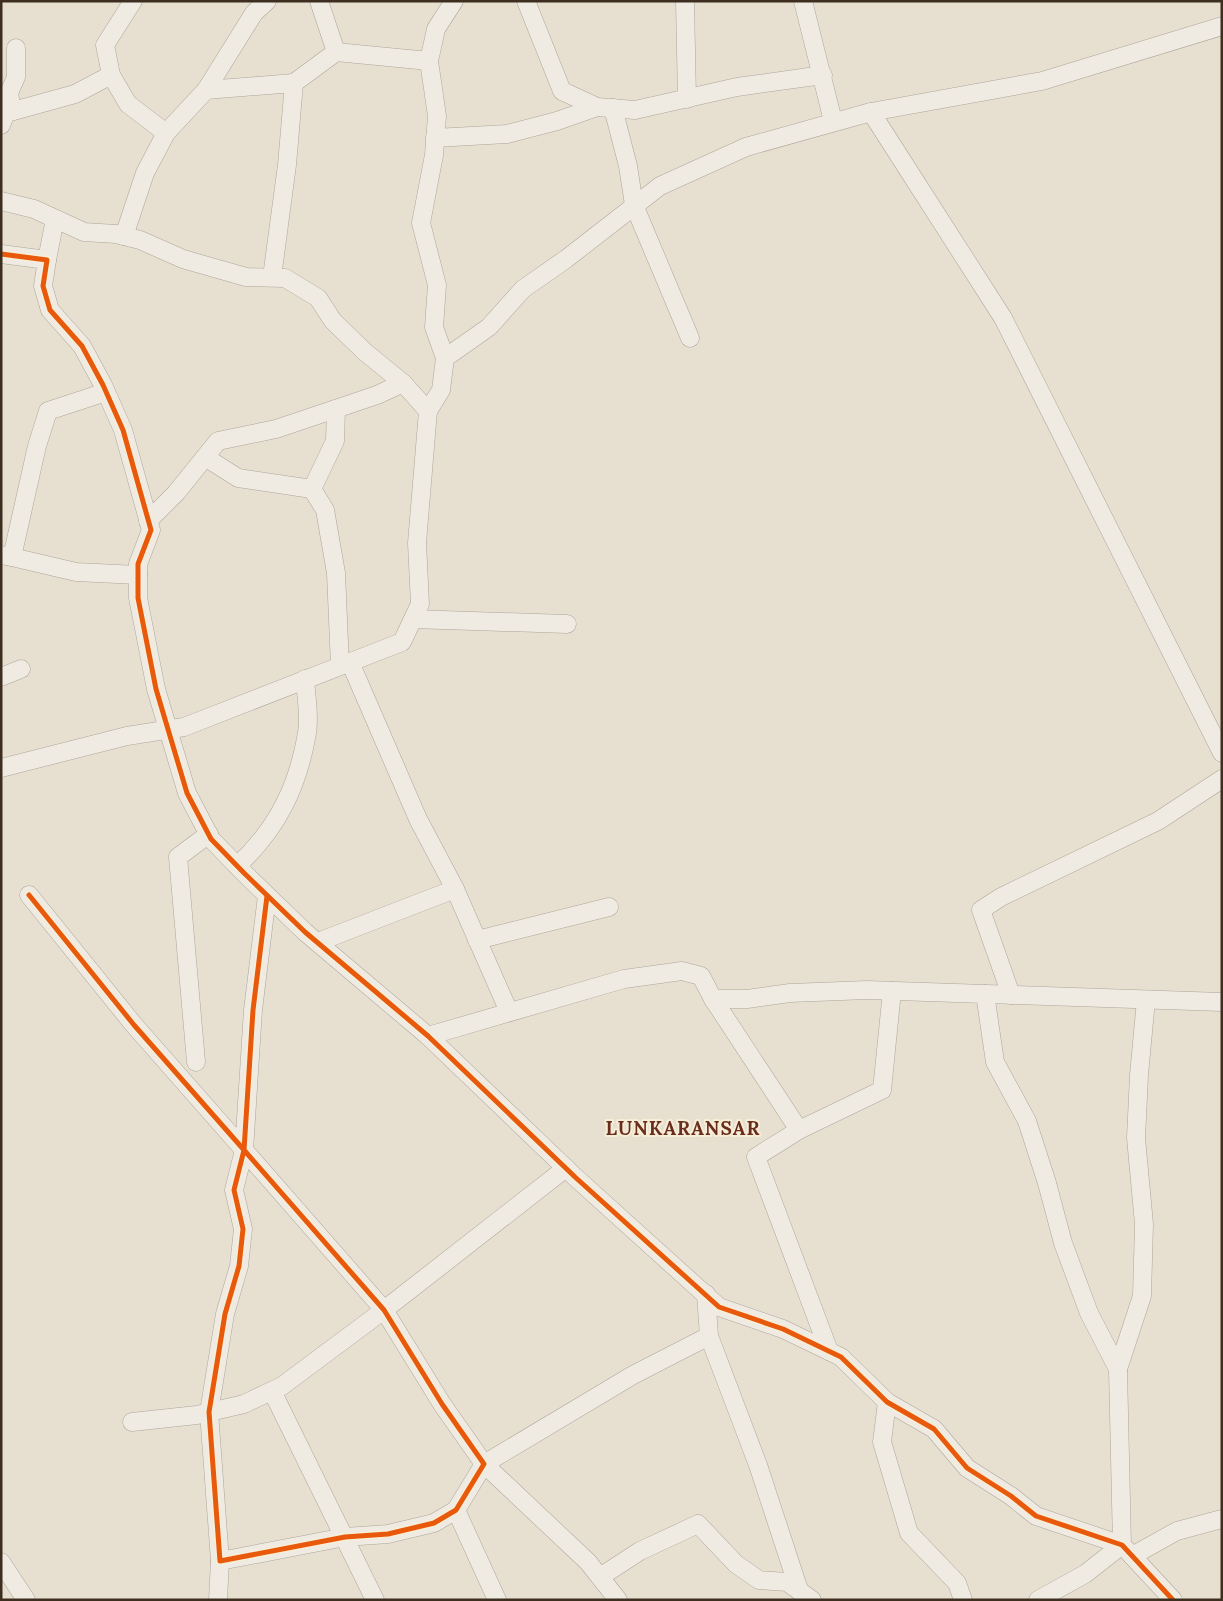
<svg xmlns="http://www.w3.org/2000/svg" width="1223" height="1601" font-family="Lora,serif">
<rect width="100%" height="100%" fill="#e7e0d1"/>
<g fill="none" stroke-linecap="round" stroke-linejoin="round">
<g stroke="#ada599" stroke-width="19">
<g id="minor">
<path d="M526 1 562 91 597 107 635 110 737 87 823 75"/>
<path d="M685 1 687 99"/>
<path d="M803 1 833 121"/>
<path d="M336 52 429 61"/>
<path d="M111 75 105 45 133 1"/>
<path d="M294 83 336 52 319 1"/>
<path d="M206 90 254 13 267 1"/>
<path d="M613 108 628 166 634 205 690 338"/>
<path d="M12 111 9 93 16 77V48"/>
<path d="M871 112 1003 318 1222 753"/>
<path d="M1 125 6 113 75 94 111 75 128 104 166 133"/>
<path d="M435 138 507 134 557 121 597 107"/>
<path d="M1 201 34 209 84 232 116 234 140 240 183 259 246 277 285 278 318 298 333 321 365 352 403 383 428 411 417 543 420 604 402 642 184 727 127 736 1 768"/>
<path d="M124 236 145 173 166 133 206 90 294 83 287 165 272 277"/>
<path d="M1 254 47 260 43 286 50 310 82 346 103 385 123 430 151 530 138 564V598L156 689 187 793 211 839 244 873 305 932 428 1036 575 1177 719 1307 783 1329 841 1357 887 1402 934 1429 967 1468 1011 1496 1036 1516 1122 1545 1173 1600"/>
<path d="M47 260 55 219"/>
<path d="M445 358 434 327 437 285 421 223 434 155 437 116 429 61 436 29 454 1"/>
<path d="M428 411 441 390 445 358 489 327 523 289 566 259 660 186 746 147 871 112 1042 81 1222 26"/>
<path d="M205 457 238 478 312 489 335 441 336 409"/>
<path d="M312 489 325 510 336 573 340 666"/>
<path d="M148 521 176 493 218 441 276 429 377 395 403 383"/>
<path d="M1 555 12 557 37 446 48 411 106 392"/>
<path d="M12 557 76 572 138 575"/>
<path d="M413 619 567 624"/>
<path d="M350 662 418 819 455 889"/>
<path d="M1 677 21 669"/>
<path d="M237 866C277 829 298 787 307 733 310 716 306 696 305 679"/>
<path d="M29 895 134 1025 244 1150 234 1190 243 1229 239 1266 225 1314 209 1412 220 1561 345 1537 388 1534 434 1523 456 1510 484 1464 442 1404 384 1310 244 1150 253 1010 267 896"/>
<path d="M477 940 609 907"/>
<path d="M318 942 455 889 509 1012"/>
<path d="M985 994 1222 1002"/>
<path d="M1011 995 981 910 1001 897 1158 821 1222 779"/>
<path d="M713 999 799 1130"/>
<path d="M428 1036 624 979 682 971 701 976 713 999H747L790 993 867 990 985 994 995 1062 1027 1121 1047 1183 1063 1243 1089 1313 1118 1369 1122 1545 1085 1574 1038 1600"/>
<path d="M196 1062 178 857 209 834"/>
<path d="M706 1294 709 1336 758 1465 799 1590"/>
<path d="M829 1351 756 1157 799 1130 882 1090 892 991"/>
<path d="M1118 1369 1142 1296 1144 1224 1136 1138 1139 1075 1146 1000"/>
<path d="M272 1391 375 1600"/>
<path d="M887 1402 882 1442 909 1533 957 1583 963 1600"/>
<path d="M132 1422 197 1415 244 1404 282 1386 384 1310 566 1168"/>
<path d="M456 1510 497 1600"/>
<path d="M1132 1556 1177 1531 1222 1519"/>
<path d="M1 1562 26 1600"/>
<path d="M600 1577 640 1551 698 1524 736 1564 759 1580 787 1582 812 1600"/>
<path d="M218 1600 220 1561"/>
<path d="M618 1600 588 1562 484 1464 633 1375 709 1336"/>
</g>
</g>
<use href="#minor" stroke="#efebe3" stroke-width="18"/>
<g stroke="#f7eed8" stroke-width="8">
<g id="cycleway">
<path d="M1 254 47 260 43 286 50 310 82 346 103 385 123 430 151 530 138 564V598L156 689 187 793 211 839 244 873 305 932 428 1036 575 1177 719 1307 783 1329 841 1357 887 1402 934 1429 967 1468 1011 1496 1036 1516 1122 1545 1173 1600"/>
<path d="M29 895 134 1025 244 1150 234 1190 243 1229 239 1266 225 1314 209 1412 220 1561 345 1537 388 1534 434 1523 456 1510 484 1464 442 1404 384 1310 244 1150 253 1010 267 896"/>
</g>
</g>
<use href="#cycleway" stroke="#e8590c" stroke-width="5"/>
</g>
<g text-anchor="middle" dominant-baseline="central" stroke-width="4" stroke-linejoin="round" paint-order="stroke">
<g font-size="19" font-weight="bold" letter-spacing="1" fill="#6b2e1e" stroke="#f7eed8">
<text x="683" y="1128">LUNKARANSAR</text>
</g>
</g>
<rect width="1223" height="1601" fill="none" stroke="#3d2e20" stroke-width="5"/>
</svg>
